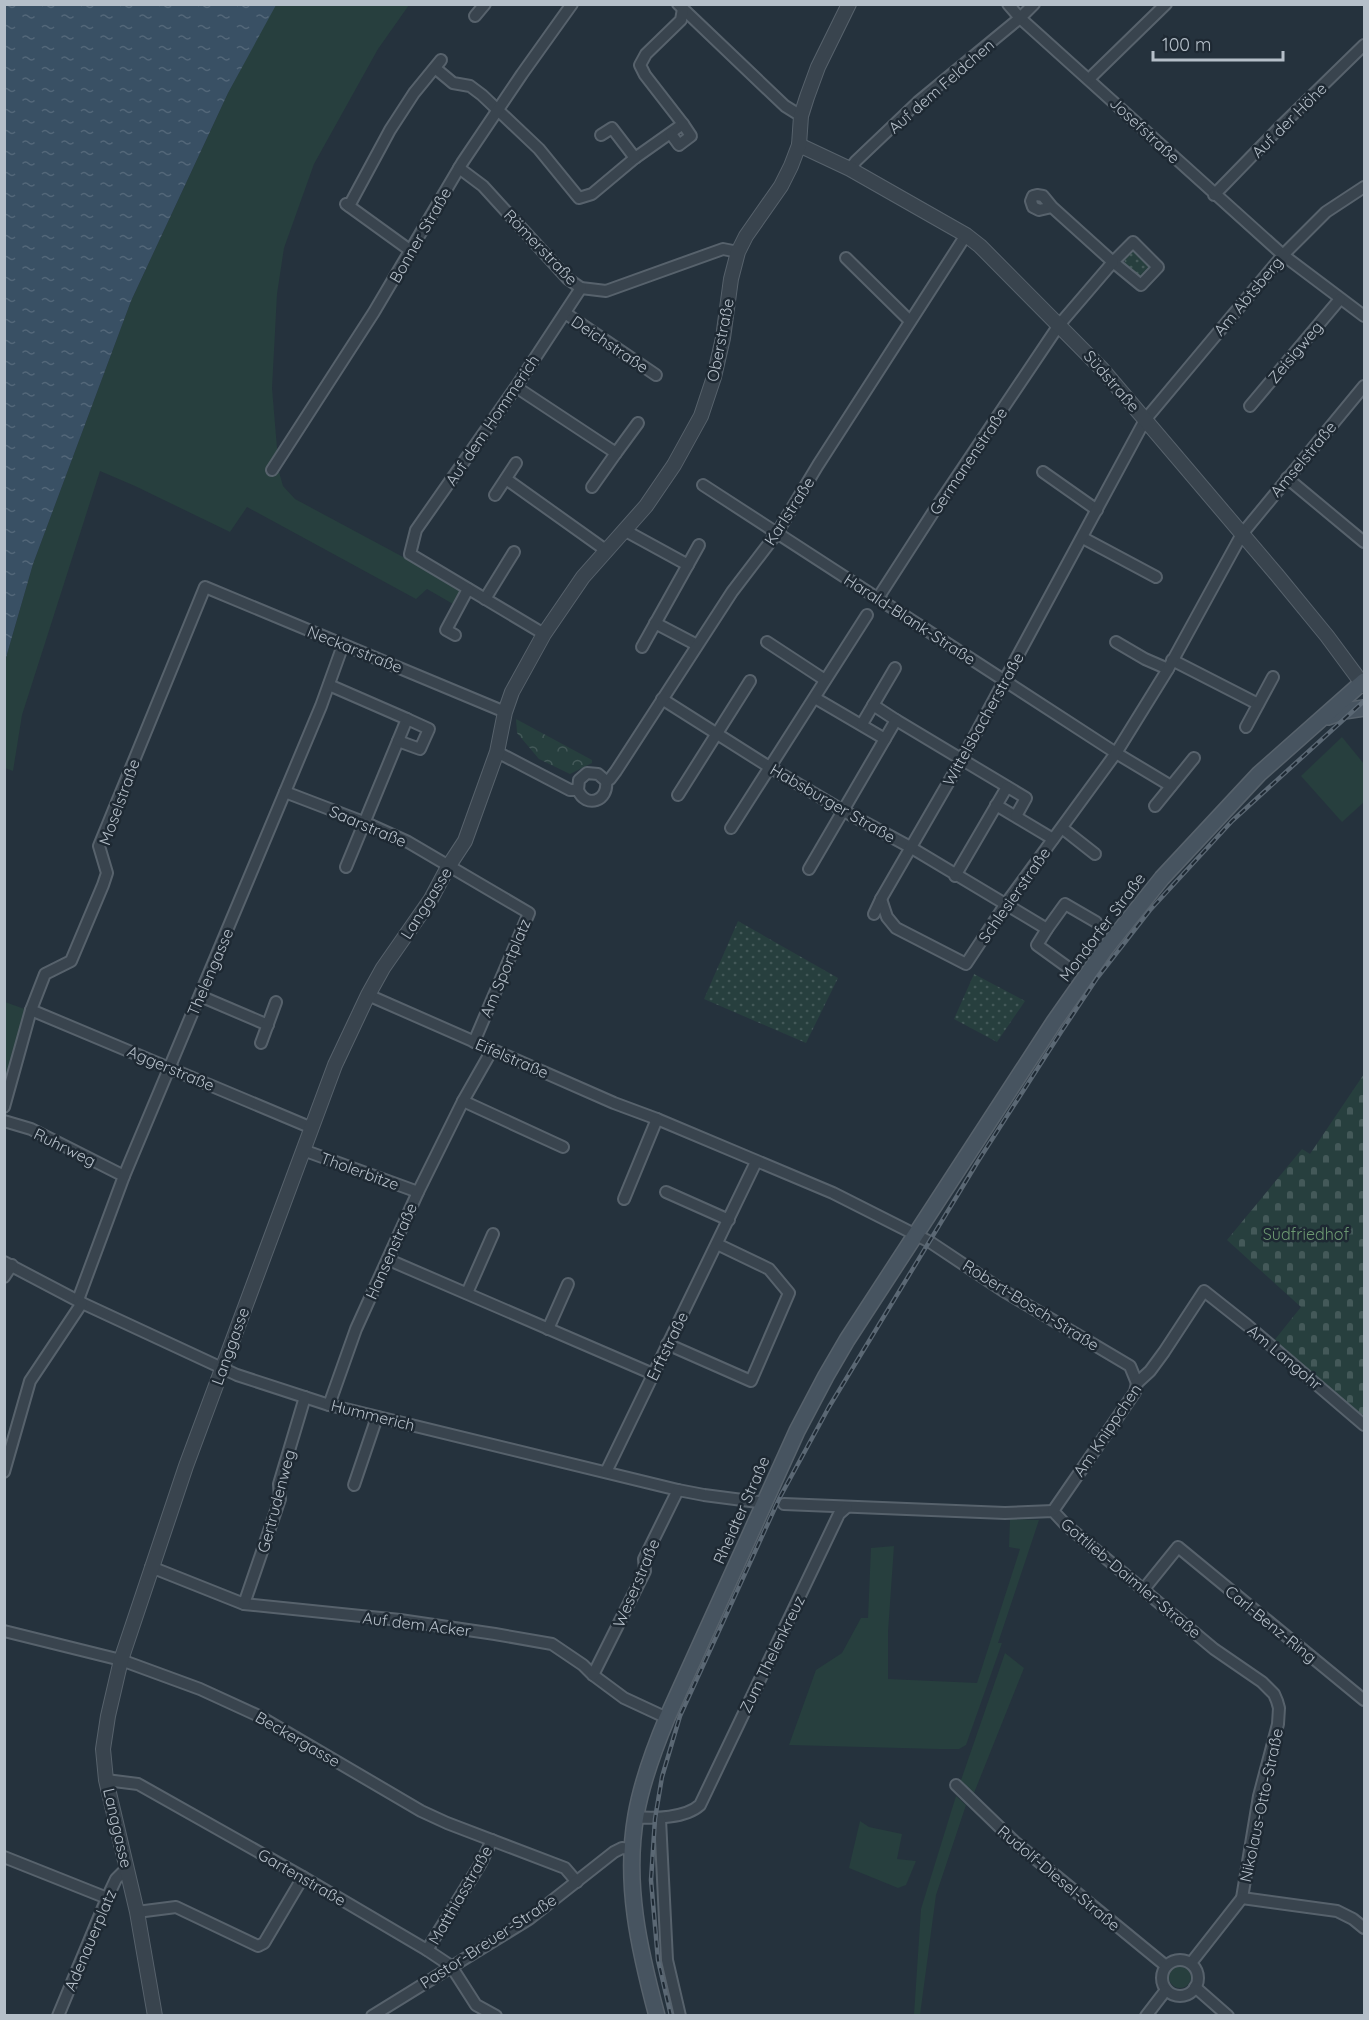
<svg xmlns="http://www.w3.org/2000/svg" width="1369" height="2020" font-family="Quicksand,sans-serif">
<defs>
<pattern id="forest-crowns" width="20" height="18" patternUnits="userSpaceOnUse" patternTransform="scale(1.5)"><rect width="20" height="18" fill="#273f3e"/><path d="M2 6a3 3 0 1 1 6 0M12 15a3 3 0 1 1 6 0" fill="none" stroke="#445959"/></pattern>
<pattern id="cemetery-stones" width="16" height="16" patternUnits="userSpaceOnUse" patternTransform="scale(1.5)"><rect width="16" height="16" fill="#273f3e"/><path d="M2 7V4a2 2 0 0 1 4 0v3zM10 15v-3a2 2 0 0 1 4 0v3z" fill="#445959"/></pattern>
<pattern id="park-dots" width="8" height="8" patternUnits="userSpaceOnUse" patternTransform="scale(1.5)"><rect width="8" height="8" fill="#273f3e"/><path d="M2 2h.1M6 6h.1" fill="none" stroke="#445959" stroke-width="1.8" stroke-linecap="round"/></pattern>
<pattern id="water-ripples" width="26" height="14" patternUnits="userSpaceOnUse" patternTransform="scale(1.5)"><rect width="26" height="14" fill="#395064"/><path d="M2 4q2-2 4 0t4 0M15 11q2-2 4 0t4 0" fill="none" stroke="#536779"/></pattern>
</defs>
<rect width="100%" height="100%" fill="#25323d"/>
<g fill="#273f3e">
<path d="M275 5H409L378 49 314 164 284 248 277 294 272 388 279 472 283 486 295 499 459 587 460 590 453 604 427 589 416 599 247 507 230 532 135 486 100 471 22 715 13 771 5 768V661L33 564 131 301 228 93Z"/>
<path d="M1342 737 1364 764V802L1342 822 1301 776Z"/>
<path d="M5 1002 33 1012 5 1104Z"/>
<path d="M1010 1519 1039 1520 998 1643H1002L966 1745 959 1749H939L789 1745 816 1670 842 1653 861 1618H868L871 1548 894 1546 888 1632V1679L977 1683 1020 1549 1009 1547Z"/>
<path d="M1005 1653 1024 1668 974 1793 960 1783Z"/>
<path d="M956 1796 966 1805 936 1895 920 2015H914L921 1909Z"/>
<path d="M860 1821 869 1827 902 1834 897 1859 916 1861 906 1885 898 1888 849 1868Z"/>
<circle cx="1180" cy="1977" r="11"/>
</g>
<path fill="url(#forest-crowns)" d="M516 719 592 760V763L570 774 539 759 517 733Z"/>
<path fill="url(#cemetery-stones)" d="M1364 1074V1416L1273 1342 1301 1307 1227 1240 1302 1149 1310 1154Z"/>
<g fill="url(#park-dots)">
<path d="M1131 251 1137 252 1149 262V271L1142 277H1139L1125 265 1124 257Z"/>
<path d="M738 921 838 978 806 1043 704 999Z"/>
<path d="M974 974 1025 1001 997 1042 954 1019Z"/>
</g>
<path fill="url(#water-ripples)" d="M5 4 276 5 228 93 131 301 33 564 5 661Z"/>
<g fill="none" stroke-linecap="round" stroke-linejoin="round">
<g stroke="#57626c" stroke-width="14">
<g id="minor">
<path d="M678 4 785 106 801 116"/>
<path d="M1008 4 1020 18 1283 255 1364 316"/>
<path d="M475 16 485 4"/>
<path d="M435 68 453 83 470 86 482 95 539 149 579 198 592 194 635 158 683 124 645 75 640 65 646 54 681 20 683 9"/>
<path d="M1089 79 1166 4"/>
<path d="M671 134 679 145 691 136 683 124"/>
<path d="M601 135 612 128 635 158"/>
<path d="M459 168 483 186 568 279 581 288 606 291 723 249 738 252"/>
<path d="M850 169 856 161 918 102 1020 18 1034 4"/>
<path d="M1214 195 1283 124 1364 45"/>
<path d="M346 204 411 251"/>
<path d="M349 206 390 130 414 93 441 60"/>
<path d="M1133 242 1158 267 1141 285 1113 262Z"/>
<path d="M846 258 910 321"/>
<path d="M565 313 656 375"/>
<path d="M516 387 616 453 638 423"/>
<path d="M1250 406 1340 299"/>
<path d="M272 470 374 312 462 163 522 74 572 4"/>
<path d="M1043 472 1097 510"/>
<path d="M1287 478 1364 542"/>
<path d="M506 479 607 551"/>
<path d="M703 485 1116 753 1171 786"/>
<path d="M592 487 616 453"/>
<path d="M495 495 516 463"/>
<path d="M624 530 688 565"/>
<path d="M1083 538 1156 577"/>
<path d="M878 598 934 511 1059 325 1113 262 1052 207 1043 196 1037 195 1033 196 1031 201 1033 207 1039 210 1052 207"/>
<path d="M485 599 514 552"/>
<path d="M655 623 697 645"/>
<path d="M544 634 410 554 416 530 516 387 581 288"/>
<path d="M455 635 446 630 468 589"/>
<path d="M767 642 825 680"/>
<path d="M1116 642 1145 659 1168 669"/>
<path d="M642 647 699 545"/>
<path d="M1172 660 1258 704"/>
<path d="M329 685 407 719 346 867"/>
<path d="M815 698 885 739"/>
<path d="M662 699 771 768 842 810 910 847 1047 929 1037 945 1066 966"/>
<path d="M873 705 896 720"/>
<path d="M862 724 895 668"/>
<path d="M1246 727 1273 677"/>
<path d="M398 741 420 749 429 729 407 719"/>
<path d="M497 752 570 790H578C586 809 609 801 606 781L598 774 587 773 579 780 578 790"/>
<path d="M606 781 610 779 616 771 732 592 777 533 818 465 966 235"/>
<path d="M285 792 366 823 408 842 529 913 474 1042"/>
<path d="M678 795 750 681"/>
<path d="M996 805 1053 839"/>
<path d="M1155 806 1194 758"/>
<path d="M731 828 867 615"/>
<path d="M1062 828 1095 854"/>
<path d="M809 869 896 720 1026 798 1016 816"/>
<path d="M955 876 1007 787"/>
<path d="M881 899 887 917 896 928 966 964 1005 905 1116 753 1168 669 1242 534 1364 386"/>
<path d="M874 914 881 899 962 759 1145 420 1283 255 1326 212 1364 187"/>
<path d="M1047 929 1065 904 1096 922"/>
<path d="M368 995 614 1103 657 1119 833 1193 930 1242 1002 1290 1130 1366 1137 1383"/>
<path d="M200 996 268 1025"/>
<path d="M31 1010 312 1128"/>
<path d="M261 1043 276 1002"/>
<path d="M463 1101 563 1147"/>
<path d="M4 1107 31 1010 45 974 71 961 103 885 107 873 99 846 205 587 505 712"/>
<path d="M4 1121 31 1129 124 1176"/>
<path d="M303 1150 418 1192"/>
<path d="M666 1192 729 1220"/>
<path d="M624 1199 657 1119"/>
<path d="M389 1260 653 1374"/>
<path d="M4 1262 82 1303 237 1375 329 1405 678 1490 704 1495 758 1502 763 1504"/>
<path d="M4 1277 12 1265"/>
<path d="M467 1293 493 1234"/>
<path d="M78 1300 124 1176 321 706 343 645"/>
<path d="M548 1329 568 1284"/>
<path d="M667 1344 751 1381 789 1293 769 1269 717 1244"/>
<path d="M329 1405 356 1329 418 1192 463 1101 492 1050"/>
<path d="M4 1472 30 1381 82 1303"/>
<path d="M606 1472 756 1162"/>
<path d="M354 1485 377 1417"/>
<path d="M784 1504 1005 1513 1053 1511 1066 1525 1214 1649 1262 1682 1274 1694 1277 1701 1279 1708 1278 1724 1259 1796 1242 1898 1191 1963"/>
<path d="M1053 1511 1135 1392 1137 1383 1150 1371 1164 1352 1204 1291 1247 1325 1364 1425"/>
<path d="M151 1567 244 1604 400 1620 495 1634 552 1644 583 1665 593 1675 624 1698 667 1718"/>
<path d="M1144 1589 1178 1547 1364 1700"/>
<path d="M244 1604 280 1499 279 1484 305 1397"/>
<path d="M4 1631 121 1660 200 1689 259 1716 421 1811 447 1823 565 1868 577 1882"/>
<path d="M593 1675 645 1571 644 1559 678 1490"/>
<path d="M106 1780 138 1784 303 1877 427 1950 451 1966 476 2005 496 2016"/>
<path d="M956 1785 1016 1843 1166 1966"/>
<path d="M635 1817C654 1819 686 1818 700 1805L839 1514 847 1507"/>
<path d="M660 1819 667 1960 680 2016"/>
<path d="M4 1857 107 1898"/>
<path d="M1242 1898 1337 1911 1353 1919 1364 1928"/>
<path d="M137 1912 176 1907 258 1946 264 1943 303 1877"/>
<path d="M427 1950 481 1863 492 1840"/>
<circle cx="1180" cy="1978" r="18"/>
<path d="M1195 1987 1228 2016"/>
<path d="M58 2016 107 1898 116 1879 127 1868"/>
<path d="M372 2016 529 1919 614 1852 622 1848 632 1849"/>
<path d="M1146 2016 1166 1990"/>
</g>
</g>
<g stroke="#57626c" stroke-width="16">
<g id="tertiary">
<path d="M799 145 850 169 966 235 980 246 1102 369 1277 575 1327 636 1364 686"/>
<path d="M155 2016 137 1912 106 1780 103 1749 108 1716 121 1660 186 1466 335 1065 368 995 383 968 431 899 448 867 465 841 497 752 505 712 512 692 544 634 583 577 646 506 674 465 701 416 714 377 723 338 731 279 738 252 746 236 781 186 791 166 799 145 801 116 807 97 818 67 849 4"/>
</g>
</g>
<g stroke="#57626c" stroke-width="18">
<g id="secondary">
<path d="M1328 717 1344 711 1364 708"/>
<path d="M657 2016C639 1949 624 1883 636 1815 642 1781 654 1749 667 1718L797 1431 826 1376 847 1340 1054 1022 1106 948 1162 878 1259 774 1364 681"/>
</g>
</g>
<use href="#minor" stroke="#39444e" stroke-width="10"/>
<use href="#tertiary" stroke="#39444e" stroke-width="14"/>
<use href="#secondary" stroke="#475460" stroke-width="15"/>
<g stroke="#5b6874" stroke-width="4.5">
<path id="rail" d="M671 2016 658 1960 651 1880 655 1819 662 1777 680 1716 780 1497 829 1407 980 1158 1061 1032 1097 978 1150 910 1232 821 1364 701"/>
</g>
<use href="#rail" stroke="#1e2933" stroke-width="2" stroke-dasharray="7" stroke-linecap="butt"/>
</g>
<g text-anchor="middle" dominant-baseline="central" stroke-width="5" stroke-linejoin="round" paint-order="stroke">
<g font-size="16" fill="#b5bfc9" stroke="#1e2933">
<text transform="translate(941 86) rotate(-41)">Auf dem Feldchen</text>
<text transform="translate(1289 120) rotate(-45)">Auf der Höhe</text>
<text transform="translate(1145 130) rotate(43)">Josefstraße</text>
<text transform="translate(420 235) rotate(-60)">Bonner Straße</text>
<text transform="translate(541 247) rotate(46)">Römerstraße</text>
<text transform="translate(1248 296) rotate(-50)">Am Abtsberg</text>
<text transform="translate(720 340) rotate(-79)">Oberstraße</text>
<text transform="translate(610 344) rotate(34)">Deichstraße</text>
<text transform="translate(1295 352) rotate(-50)">Zeisigweg</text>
<text transform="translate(1112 381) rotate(49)">Südstraße</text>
<text transform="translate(492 420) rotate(-56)">Auf dem Hommerich</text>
<text transform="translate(1303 459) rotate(-50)">Amselstraße</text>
<text transform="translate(968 461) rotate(-56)">Germanenstraße</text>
<text transform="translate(789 511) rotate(-57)">Karlstraße</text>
<text transform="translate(910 619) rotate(33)">Harald-Blank-Straße</text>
<text transform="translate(355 649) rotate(22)">Neckarstraße</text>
<text transform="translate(983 719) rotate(-61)">Wittelsbacherstraße</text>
<text transform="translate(119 802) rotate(-70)">Moselstraße</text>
<text transform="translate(833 803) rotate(30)">Habsburger Straße</text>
<text transform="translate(368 826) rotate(23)">Saarstraße</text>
<text transform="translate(1014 895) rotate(-55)">Schlesierstraße</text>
<text transform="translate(426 903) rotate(-58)">Langgasse</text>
<text transform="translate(1102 927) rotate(-53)">Mondorfer Straße</text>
<text transform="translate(505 968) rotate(-67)">Am Sportplatz</text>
<text transform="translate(210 972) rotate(-67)">Thelengasse</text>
<text transform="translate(512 1058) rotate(23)">Eifelstraße</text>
<text transform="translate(171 1068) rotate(23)">Aggerstraße</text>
<text transform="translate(65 1147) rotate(26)">Ruhrweg</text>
<text transform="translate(360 1171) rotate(20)">Tholerbitze</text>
<text transform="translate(391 1251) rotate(-66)">Hansenstraße</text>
<text transform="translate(1031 1305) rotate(32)">Robert-Bosch-Straße</text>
<text transform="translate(230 1346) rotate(-70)">Langgasse</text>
<text transform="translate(667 1346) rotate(-64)">Erftstraße</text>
<text transform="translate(1285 1357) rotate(40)">Am Langohr</text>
<text transform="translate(373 1415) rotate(14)">Hummerich</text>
<text transform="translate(1107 1430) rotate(-56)">Am Knippchen</text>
<text transform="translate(276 1501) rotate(-75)">Gertrudenweg</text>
<text transform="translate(741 1510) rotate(-66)">Rheidter Straße</text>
<text transform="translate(1131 1578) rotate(40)">Gottlieb-Daimler-Straße</text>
<text transform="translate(636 1583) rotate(-67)">Weserstraße</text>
<text transform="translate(417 1624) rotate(7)">Auf dem Acker</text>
<text transform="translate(1271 1624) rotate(39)">Carl-Benz-Ring</text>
<text transform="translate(772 1654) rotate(-64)">Zum Thelenkreuz</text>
<text transform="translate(298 1739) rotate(30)">Beckergasse</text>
<text transform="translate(1261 1805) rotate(-78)">Nikolaus-Otto-Straße</text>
<text transform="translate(118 1828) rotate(77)">Langgasse</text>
<text transform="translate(302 1877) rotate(30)">Gartenstraße</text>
<text transform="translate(1059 1878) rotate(40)">Rudolf-Diesel-Straße</text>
<text transform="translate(460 1895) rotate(-60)">Matthiasstraße</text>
<text transform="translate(90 1940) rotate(-67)">Adenauerplatz</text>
<text transform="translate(488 1941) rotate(-33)">Pastor-Breuer-Straße</text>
</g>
<g font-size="16" fill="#6d9972" stroke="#1e2933">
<text x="1306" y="1234">Südfriedhof</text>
</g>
</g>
<rect width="1369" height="2020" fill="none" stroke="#b5bfc9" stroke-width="12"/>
<path d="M1153 51v9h130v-9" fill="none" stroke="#b5bfc9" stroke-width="3"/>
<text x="1162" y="51" font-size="18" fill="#b5bfc9" stroke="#1e2933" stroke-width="4.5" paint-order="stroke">100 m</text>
</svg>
